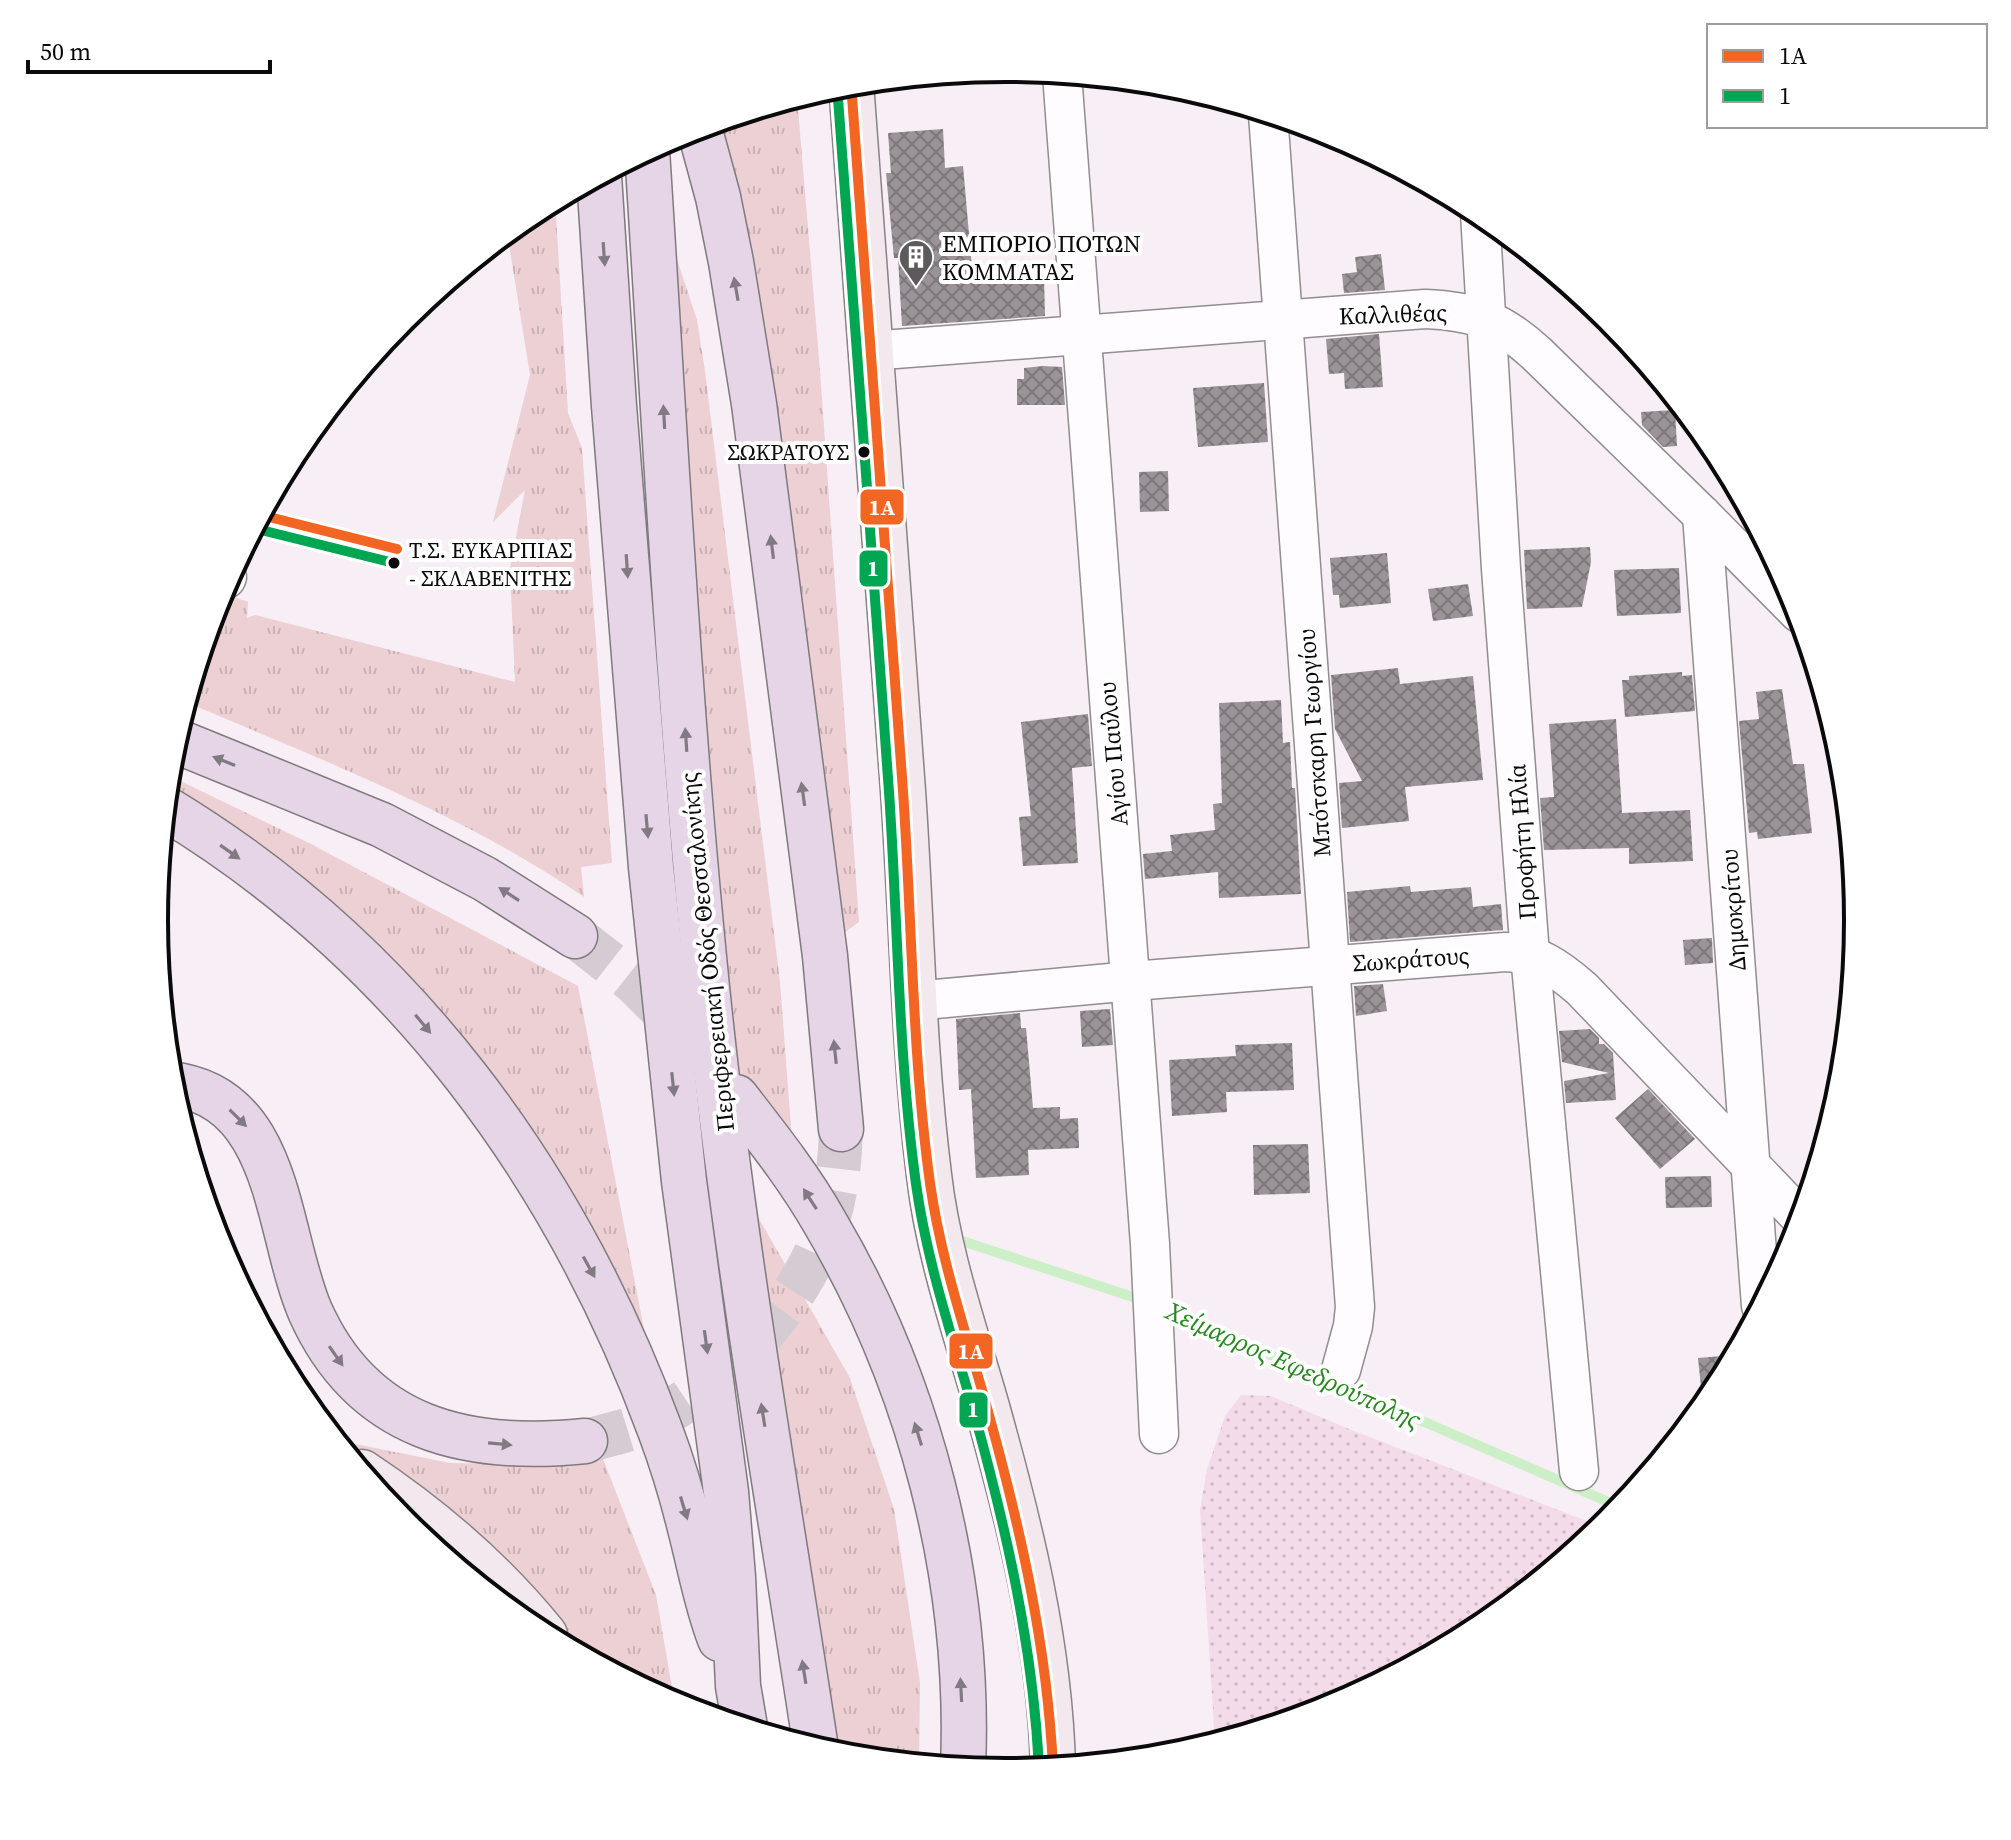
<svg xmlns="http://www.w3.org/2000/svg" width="2011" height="1840" font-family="'Source Serif 4',serif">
<defs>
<pattern id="farmland-dots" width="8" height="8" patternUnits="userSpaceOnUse" patternTransform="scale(2)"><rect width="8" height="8" fill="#f4dbea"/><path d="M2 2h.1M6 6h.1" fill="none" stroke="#d0bbc7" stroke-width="1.8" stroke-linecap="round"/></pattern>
<pattern id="grass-tufts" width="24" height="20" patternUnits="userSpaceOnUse" patternTransform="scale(2)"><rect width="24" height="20" fill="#ecd0d3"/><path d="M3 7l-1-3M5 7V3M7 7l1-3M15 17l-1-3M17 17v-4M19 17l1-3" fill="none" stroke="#c9b1b4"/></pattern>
<pattern id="building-cross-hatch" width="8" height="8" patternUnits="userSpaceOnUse" patternTransform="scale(2)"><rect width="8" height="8" fill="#9a9499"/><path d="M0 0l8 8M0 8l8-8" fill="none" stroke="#7c777b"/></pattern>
</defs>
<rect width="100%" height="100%" fill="#f8eef5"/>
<path fill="url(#farmland-dots)" d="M1241 1395 1271 1396 1349 1429 1602 1527 1478 1629 1331 1707 1215 1742 1200 1510 1207 1469 1225 1416Z"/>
<g fill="url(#grass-tufts)">
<path d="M797 97 820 371 859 922 829 944 699 127Z"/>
<path d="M555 199 568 413 582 448 612 863 581 867 584 897C461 813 322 760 186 702L220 592 248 602 247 618 255 615 515 682 510 568 525 490 493 522 530 375 507 232 533 211Z"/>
<path d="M664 220 697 320 705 371 780 982 792 1140 737 1076Z"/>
<path d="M168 775 311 844 578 986 661 1418 625 1336 376 977 165 803Z"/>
<path d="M754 1210 850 1378 894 1509 920 1683 919 1763 829 1753Z"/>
<path d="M335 1440 450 1463 565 1465 600 1451 656 1595 675 1705 569 1648 562 1636 452 1524Z"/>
</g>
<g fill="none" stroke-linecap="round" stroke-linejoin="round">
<g stroke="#cdefc7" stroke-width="10">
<path d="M959 1240 1145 1301"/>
<path d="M1160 1307 1620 1507"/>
</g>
</g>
<g fill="url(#building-cross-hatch)">
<path d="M943 129 945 168 963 166 973 279 1044 276 1045 316 902 326 898 258H894L886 173H891L888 133Z"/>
<path d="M1381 254 1385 290 1344 293 1342 274 1357 272 1355 257Z"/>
<path d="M1379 334 1383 387 1345 389 1344 373 1329 374 1326 339Z"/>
<path d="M1043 366 1062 367 1065 405H1017V379H1024V368Z"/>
<path d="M1264 383 1268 442 1198 447 1193 388Z"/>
<path d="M1675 410 1677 446 1663 447 1642 425 1641 412Z"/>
<path d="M1168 471 1169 511 1140 512 1139 472Z"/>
<path d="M1590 547 1591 562 1582 607 1527 609 1524 550Z"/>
<path d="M1387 553 1391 603 1340 608 1339 595H1333L1330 558Z"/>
<path d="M1679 568 1681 613 1617 616 1614 570Z"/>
<path d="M1468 584 1473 616 1433 621 1428 589Z"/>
<path d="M1398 668 1400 684 1473 676 1483 780 1405 787 1409 821 1342 828 1339 783 1362 781 1335 729 1331 675Z"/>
<path d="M1682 672V676L1692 675 1695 711 1625 717 1622 680H1629V676Z"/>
<path d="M1782 689 1793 764H1804L1812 833 1758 839 1757 832 1749 833 1739 721 1759 719 1756 692Z"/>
<path d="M1281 700 1283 743 1290 742 1292 788H1295L1301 894 1219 898 1218 872 1145 879 1143 854 1172 851 1170 835 1215 830 1213 804 1222 803 1219 703Z"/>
<path d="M1088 714 1092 766 1072 768 1078 863 1023 866 1019 817 1031 816 1021 722Z"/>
<path d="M1616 719 1622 813 1690 810 1693 861 1629 864V848L1544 850 1540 798 1554 797 1549 724Z"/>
<path d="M1410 886 1411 892 1471 887 1473 907 1501 904 1503 930 1350 942 1347 892Z"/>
<path d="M1712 938 1713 963 1685 965 1683 940Z"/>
<path d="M1383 984 1387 1011 1356 1016 1354 986Z"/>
<path d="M1110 1009 1113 1045 1082 1047 1080 1011Z"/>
<path d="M1020 1013 1021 1028H1026L1033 1108 1060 1107V1119L1078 1118 1079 1148 1028 1150 1029 1175 976 1178 971 1089 959 1090 956 1019Z"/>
<path d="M1590 1029 1599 1038V1044H1604L1613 1053 1616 1100 1566 1103 1564 1081 1609 1073 1562 1062 1559 1031Z"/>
<path d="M1292 1043 1294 1090 1226 1092 1227 1112 1172 1116 1169 1060 1236 1056 1235 1045Z"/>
<path d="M1648 1089 1695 1139 1660 1169 1615 1118Z"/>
<path d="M1308 1144 1310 1193 1254 1195 1253 1145Z"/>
<path d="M1711 1176 1712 1207 1666 1208 1665 1177Z"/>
<path d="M1734 1355 1714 1394 1703 1407 1698 1358Z"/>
</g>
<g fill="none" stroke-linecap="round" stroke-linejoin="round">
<g stroke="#d4ccd2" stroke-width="44" stroke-dasharray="44 22" stroke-linecap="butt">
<path d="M575 936 635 983 682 1030"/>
<path d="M585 1441C608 1435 633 1430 655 1419 729 1382 805 1300 828 1220 837 1191 840 1160 841 1129"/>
</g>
<g stroke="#918d90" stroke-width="41">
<g id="street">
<path d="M1062 74 1150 1244 1159 1434"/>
<path d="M1268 114 1355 1307 1353 1326 1341 1370"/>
<path d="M1480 213 1501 569 1530 955 1579 1471"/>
<path d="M869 351 1425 309C1473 311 1500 320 1536 353L1702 515 1799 613"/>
<path d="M1702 515 1761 1306"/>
<path d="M226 579 227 577"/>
<path d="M914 1001 1132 981 1505 952C1536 952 1559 969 1582 989L1801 1218"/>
</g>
</g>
<g stroke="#888386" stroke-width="47">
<g id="secondary">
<path d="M851 83C867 319 887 555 903 791 912 919 913 1048 929 1175 938 1254 965 1330 987 1407 1020 1525 1050 1644 1053 1767"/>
<path d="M362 1472C430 1517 493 1571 545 1635"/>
</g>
</g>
<g stroke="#7e7a7d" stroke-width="47">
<g id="highway">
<path d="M699 127 718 197 731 262 754 404 825 956 841 1129"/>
<path d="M647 150C665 432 679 715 708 997 734 1249 778 1498 816 1749"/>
<path d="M599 176 614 406 651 867 684 1181 726 1492 733 1577 738 1686 745 1727"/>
<path d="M174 740 382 825 485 879 575 936"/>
<path d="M165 808C402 951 565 1173 660 1430 672 1462 682 1495 690 1528 700 1566 706 1603 720 1639"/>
<path d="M170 1084C282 1096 276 1232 310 1311 363 1430 467 1453 585 1441"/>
<path d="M736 1097C767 1137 799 1177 824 1221 920 1383 971 1579 963 1768"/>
</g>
</g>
<use href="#street" stroke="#fefcfe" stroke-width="38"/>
<use href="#secondary" stroke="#f2e8ee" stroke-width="44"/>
<use href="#highway" stroke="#e5d5e6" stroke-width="44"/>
<g stroke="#fff" stroke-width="16">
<g id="bus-1">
<path d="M851 83C867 319 887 555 903 791 912 921 912 1053 930 1183 941 1262 968 1338 989 1415 1021 1531 1047 1646 1053 1767"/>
<path d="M261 515 397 549"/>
</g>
</g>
<g stroke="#fff" stroke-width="16">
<g id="bus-2">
<path d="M837 85C854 321 873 556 889 792 898 923 898 1054 916 1184 927 1263 953 1339 975 1416 1007 1532 1033 1647 1039 1768"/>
<path d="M257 529 394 563"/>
</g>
</g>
<use href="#bus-1" stroke="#f26522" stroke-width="10"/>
<use href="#bus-2" stroke="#00a651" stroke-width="10"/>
</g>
<defs><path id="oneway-solid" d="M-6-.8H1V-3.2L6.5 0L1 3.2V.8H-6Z" transform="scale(2)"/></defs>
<g fill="#827a83">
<use href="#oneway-solid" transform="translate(604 254) rotate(86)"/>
<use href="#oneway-solid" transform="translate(736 289) rotate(-100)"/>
<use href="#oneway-solid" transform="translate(664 417) rotate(-93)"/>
<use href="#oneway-solid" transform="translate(772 547) rotate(-97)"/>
<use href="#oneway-solid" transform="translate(627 566) rotate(86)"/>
<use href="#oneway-solid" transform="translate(686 740) rotate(-94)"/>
<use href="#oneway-solid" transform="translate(224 761) rotate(-158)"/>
<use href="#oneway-solid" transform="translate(803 794) rotate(-98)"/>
<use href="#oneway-solid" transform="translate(647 826) rotate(85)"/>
<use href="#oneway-solid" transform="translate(230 852) rotate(35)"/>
<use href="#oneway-solid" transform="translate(509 894) rotate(-147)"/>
<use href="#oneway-solid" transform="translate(423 1024) rotate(50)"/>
<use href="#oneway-solid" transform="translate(835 1052) rotate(-96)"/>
<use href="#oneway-solid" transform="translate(673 1084) rotate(84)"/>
<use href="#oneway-solid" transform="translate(238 1118) rotate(45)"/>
<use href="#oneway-solid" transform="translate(810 1199) rotate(-123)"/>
<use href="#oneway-solid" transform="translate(589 1267) rotate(61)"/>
<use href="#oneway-solid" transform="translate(706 1342) rotate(82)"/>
<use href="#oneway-solid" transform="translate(336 1356) rotate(55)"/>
<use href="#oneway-solid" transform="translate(763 1415) rotate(-99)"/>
<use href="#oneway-solid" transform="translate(918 1434) rotate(-107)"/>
<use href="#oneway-solid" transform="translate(500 1444) rotate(5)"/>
<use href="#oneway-solid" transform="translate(684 1508) rotate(73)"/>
<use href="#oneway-solid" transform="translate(804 1672) rotate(-99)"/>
<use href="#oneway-solid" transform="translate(961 1690) rotate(-93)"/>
</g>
<defs>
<g id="building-pin" transform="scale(1.8)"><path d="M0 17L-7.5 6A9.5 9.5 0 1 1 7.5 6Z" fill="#5d5a5c" stroke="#fff"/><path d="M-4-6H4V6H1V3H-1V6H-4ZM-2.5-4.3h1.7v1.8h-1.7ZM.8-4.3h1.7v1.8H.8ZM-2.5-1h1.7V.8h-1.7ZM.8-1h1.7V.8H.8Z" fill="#fff"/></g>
</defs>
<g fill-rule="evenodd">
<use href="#building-pin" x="916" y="257"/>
</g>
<g fill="#0a0a0a" stroke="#fff" stroke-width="3">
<circle cx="864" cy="452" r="7"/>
<circle cx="394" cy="563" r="7"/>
</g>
<g text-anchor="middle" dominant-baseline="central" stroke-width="8" stroke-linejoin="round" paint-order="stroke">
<g font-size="22" fill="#0a0a0a" stroke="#fff" text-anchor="end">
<text x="849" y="452">ΣΩΚΡΑΤΟΥΣ</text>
<text x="409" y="550" text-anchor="start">Τ.Σ. ΕΥΚΑΡΠΙΑΣ<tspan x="409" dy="28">- ΣΚΛΑΒΕΝΙΤΗΣ</tspan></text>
</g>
<g font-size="24" fill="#0a0a0a" stroke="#fff" text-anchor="start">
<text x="942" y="243">ΕΜΠΟΡΙΟ ΠΟΤΩΝ<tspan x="942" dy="28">ΚΟΜΜΑΤΑΣ</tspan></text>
</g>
<g font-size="24" fill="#0a0a0a" stroke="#fff">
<text transform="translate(1393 314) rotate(-2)">Καλλιθέας</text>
<text transform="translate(1314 743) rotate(-94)">Μπότσκαρη Γεωργίου</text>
<text transform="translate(1113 754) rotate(-95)">Αγίου Παύλου</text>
<text transform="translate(1522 842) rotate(-94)">Προφήτη Ηλία</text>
<text transform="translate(1733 910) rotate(-94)">Δημοκρίτου</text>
<text transform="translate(707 952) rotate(-96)">Περιφερειακή Οδός Θεσσαλονίκης</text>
<text transform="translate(1411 959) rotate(-4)">Σωκράτους</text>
</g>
<g font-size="26" font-style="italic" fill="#298720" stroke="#fff">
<text transform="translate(1293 1365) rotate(24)">Χείμαρρος Εφεδρούπολης</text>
</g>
</g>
<path d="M0 0H2011V1840H0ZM168 920a838 838 0 1 1 1676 0a838 838 0 1 1-1676 0Z" fill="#fff" fill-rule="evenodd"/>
<path fill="none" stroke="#0a0a0a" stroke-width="4" d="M168 920a838 838 0 1 1 1676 0a838 838 0 1 1-1676 0Z"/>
<g stroke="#fff" stroke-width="3">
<rect x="859" y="488" width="46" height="38" rx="8" fill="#f26522"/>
<rect x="858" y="549" width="31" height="39" rx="8" fill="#00a651"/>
<rect x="948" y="1332" width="46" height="38" rx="8" fill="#f26522"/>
<rect x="958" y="1391" width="31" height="38" rx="8" fill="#00a651"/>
</g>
<g font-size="22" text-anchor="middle" font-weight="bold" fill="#fff">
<text x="882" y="515">1Α</text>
<text x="873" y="576">1</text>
<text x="971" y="1359">1Α</text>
<text x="973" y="1417">1</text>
</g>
<rect x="1707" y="24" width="280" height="104" fill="#ffffff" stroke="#9d9d9d" stroke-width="2"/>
<rect x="1723" y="50" width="40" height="12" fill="#f26522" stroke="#9d9d9d" stroke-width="2"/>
<text x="1779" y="64" font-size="24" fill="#0a0a0a">1Α</text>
<rect x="1723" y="90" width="40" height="12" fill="#00a651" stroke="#9d9d9d" stroke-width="2"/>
<text x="1779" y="104" font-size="24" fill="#0a0a0a">1</text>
<path d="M28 60v12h242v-12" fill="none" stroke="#0a0a0a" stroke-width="4"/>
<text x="40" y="60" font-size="24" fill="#0a0a0a" stroke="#ffffff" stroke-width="6" paint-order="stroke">50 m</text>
</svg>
